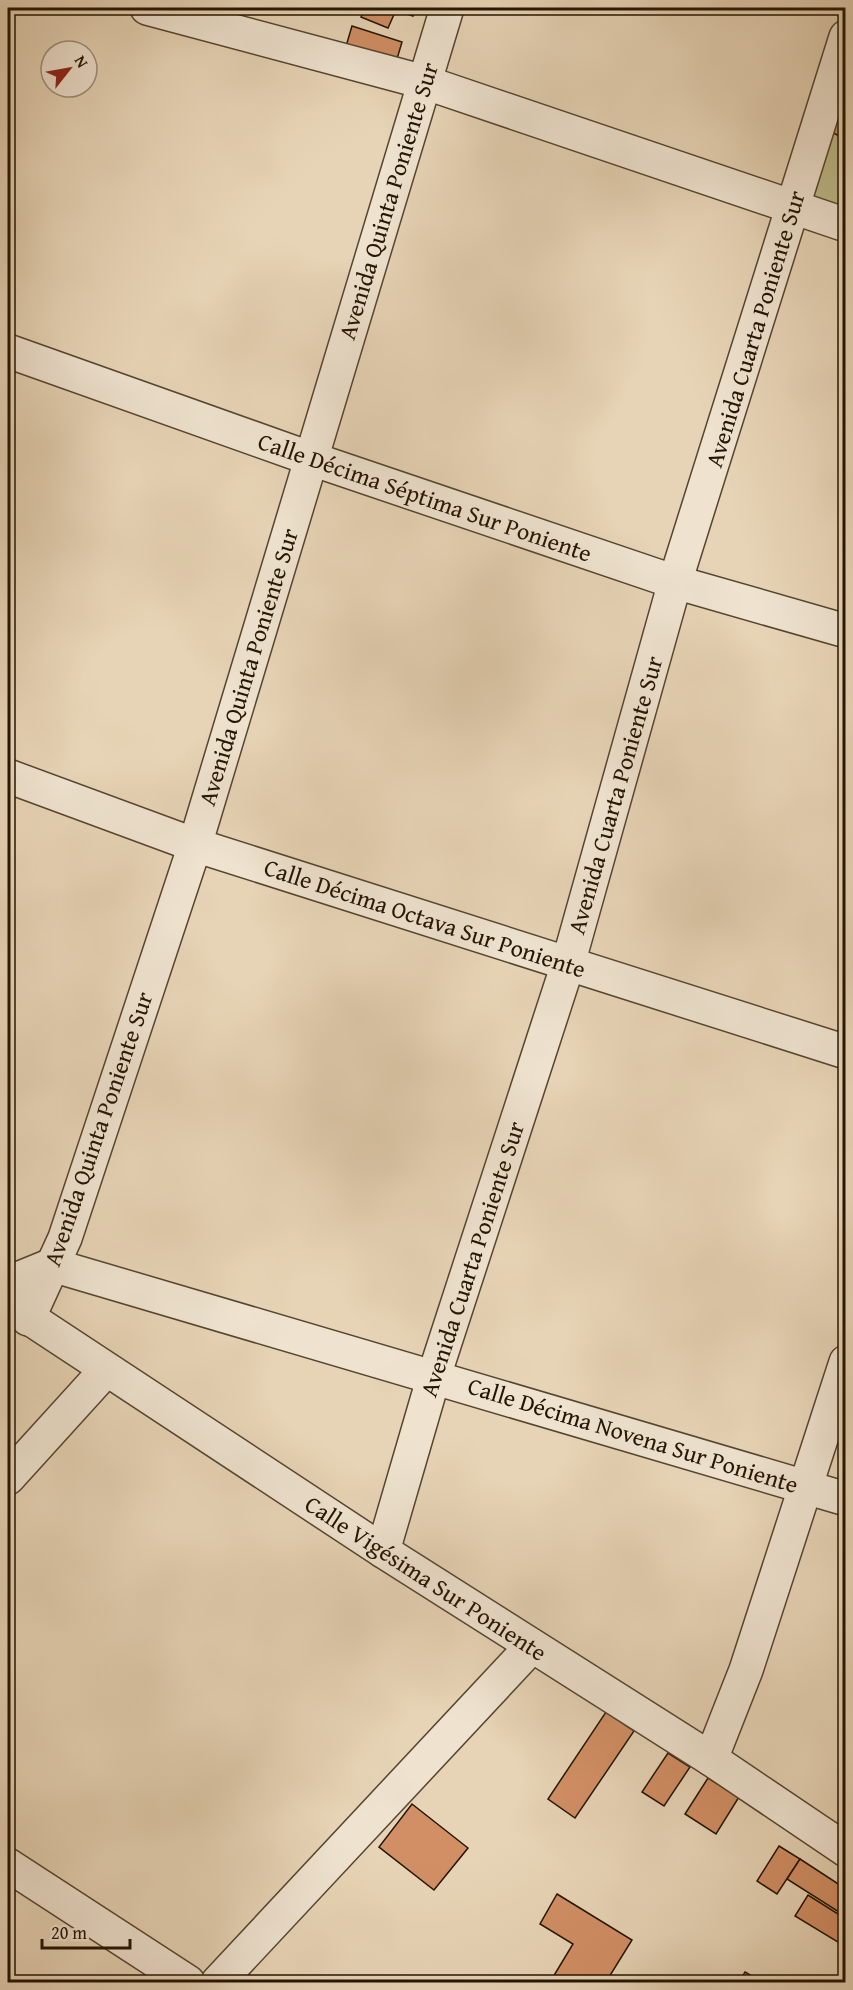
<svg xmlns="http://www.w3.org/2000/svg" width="853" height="1990" font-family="'Gentium Book Plus',serif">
<rect width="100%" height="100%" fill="#e7d4b6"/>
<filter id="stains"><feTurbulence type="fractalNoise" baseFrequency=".00333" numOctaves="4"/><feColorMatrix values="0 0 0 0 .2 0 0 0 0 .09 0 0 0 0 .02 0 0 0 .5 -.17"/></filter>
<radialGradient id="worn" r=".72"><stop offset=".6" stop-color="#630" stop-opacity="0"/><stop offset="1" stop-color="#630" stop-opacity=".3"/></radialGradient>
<path fill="#bdbb89" stroke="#706846" stroke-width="1.5" d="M845 65V212L807 199Z"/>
<g fill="#d28f65" stroke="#241502" stroke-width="1.5">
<path d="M365 8 396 10 388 28 361 17Z"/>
<path d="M389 8H416L413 16Z"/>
<path d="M352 26 402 42 394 69 344 53Z"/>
<path d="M846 106V140L830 131Z"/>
<path d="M606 1712 634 1731 575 1818 548 1799Z"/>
<path d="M668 1753 690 1767 664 1806 642 1792Z"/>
<path d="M708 1778 739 1797 716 1834 685 1814Z"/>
<path d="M412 1804 468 1848 434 1890 379 1847Z"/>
<path d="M779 1846 800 1859 777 1894 757 1881Z"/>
<path d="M800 1859 846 1889V1909L842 1914 787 1879Z"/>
<path d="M557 1894 632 1940 606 1982H550L573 1944 540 1924Z"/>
<path d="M808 1895 846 1919V1947L795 1916Z"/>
<path d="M745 1972 762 1982H739Z"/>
</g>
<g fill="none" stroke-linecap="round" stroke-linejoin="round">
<g stroke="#55452f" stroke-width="36">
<g id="minor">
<path d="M147 8 424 82 846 225"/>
<path d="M8 351 309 458 675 582 846 631"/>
<path d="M8 776 195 845 846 1052"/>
<path d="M8 1283 52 1265 846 1499"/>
<path d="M8 1304 383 1551 711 1759 846 1850"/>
<path d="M28 1319 65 1238 195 845 447 8"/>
<path d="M8 1478 106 1370"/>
<path d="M383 1551 434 1376 568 964 675 582 846 37"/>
<path d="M711 1759 746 1670 846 1362"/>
<path d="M8 1865 188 1982"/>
<path d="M218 1982 532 1646"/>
</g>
</g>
<use href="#minor" stroke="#efe3d0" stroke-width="33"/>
</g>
<g text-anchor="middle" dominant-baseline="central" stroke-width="4.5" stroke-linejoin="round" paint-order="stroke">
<g font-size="24" fill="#241502" stroke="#efe3d0">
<text transform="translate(388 201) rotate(-73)">Avenida Quinta Poniente Sur</text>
<text transform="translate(755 329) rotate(-73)">Avenida Cuarta Poniente Sur</text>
<text transform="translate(425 497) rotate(19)">Calle Décima Séptima Sur Poniente</text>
<text transform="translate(248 667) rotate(-73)">Avenida Quinta Poniente Sur</text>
<text transform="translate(615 795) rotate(-74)">Avenida Cuarta Poniente Sur</text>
<text transform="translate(425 918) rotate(18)">Calle Décima Octava Sur Poniente</text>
<text transform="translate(98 1129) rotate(-71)">Avenida Quinta Poniente Sur</text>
<text transform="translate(472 1259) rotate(-72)">Avenida Cuarta Poniente Sur</text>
<text transform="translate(633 1435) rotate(17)">Calle Décima Novena Sur Poniente</text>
<text transform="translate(426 1578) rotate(33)">Calle Vigésima Sur Poniente</text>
</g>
</g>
<rect width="853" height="1990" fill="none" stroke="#e7d4b6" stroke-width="30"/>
<rect x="9" y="9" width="835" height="1972" fill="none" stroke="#241502" stroke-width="3"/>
<rect x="15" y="15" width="823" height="1960" fill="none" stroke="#241502" stroke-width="1.5"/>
<g transform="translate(69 69) rotate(59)"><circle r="28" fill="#efe3d0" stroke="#9e917e" stroke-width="1.5"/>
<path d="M0-4.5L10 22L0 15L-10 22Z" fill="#8f2418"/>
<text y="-9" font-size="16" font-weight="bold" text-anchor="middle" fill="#241502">N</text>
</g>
<path d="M42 1939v9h88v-9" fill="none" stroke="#241502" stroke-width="3"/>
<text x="51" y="1939" font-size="18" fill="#241502" stroke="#efe3d0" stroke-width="4.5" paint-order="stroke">20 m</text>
<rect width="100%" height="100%" filter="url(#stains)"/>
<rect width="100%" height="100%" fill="url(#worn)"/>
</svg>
